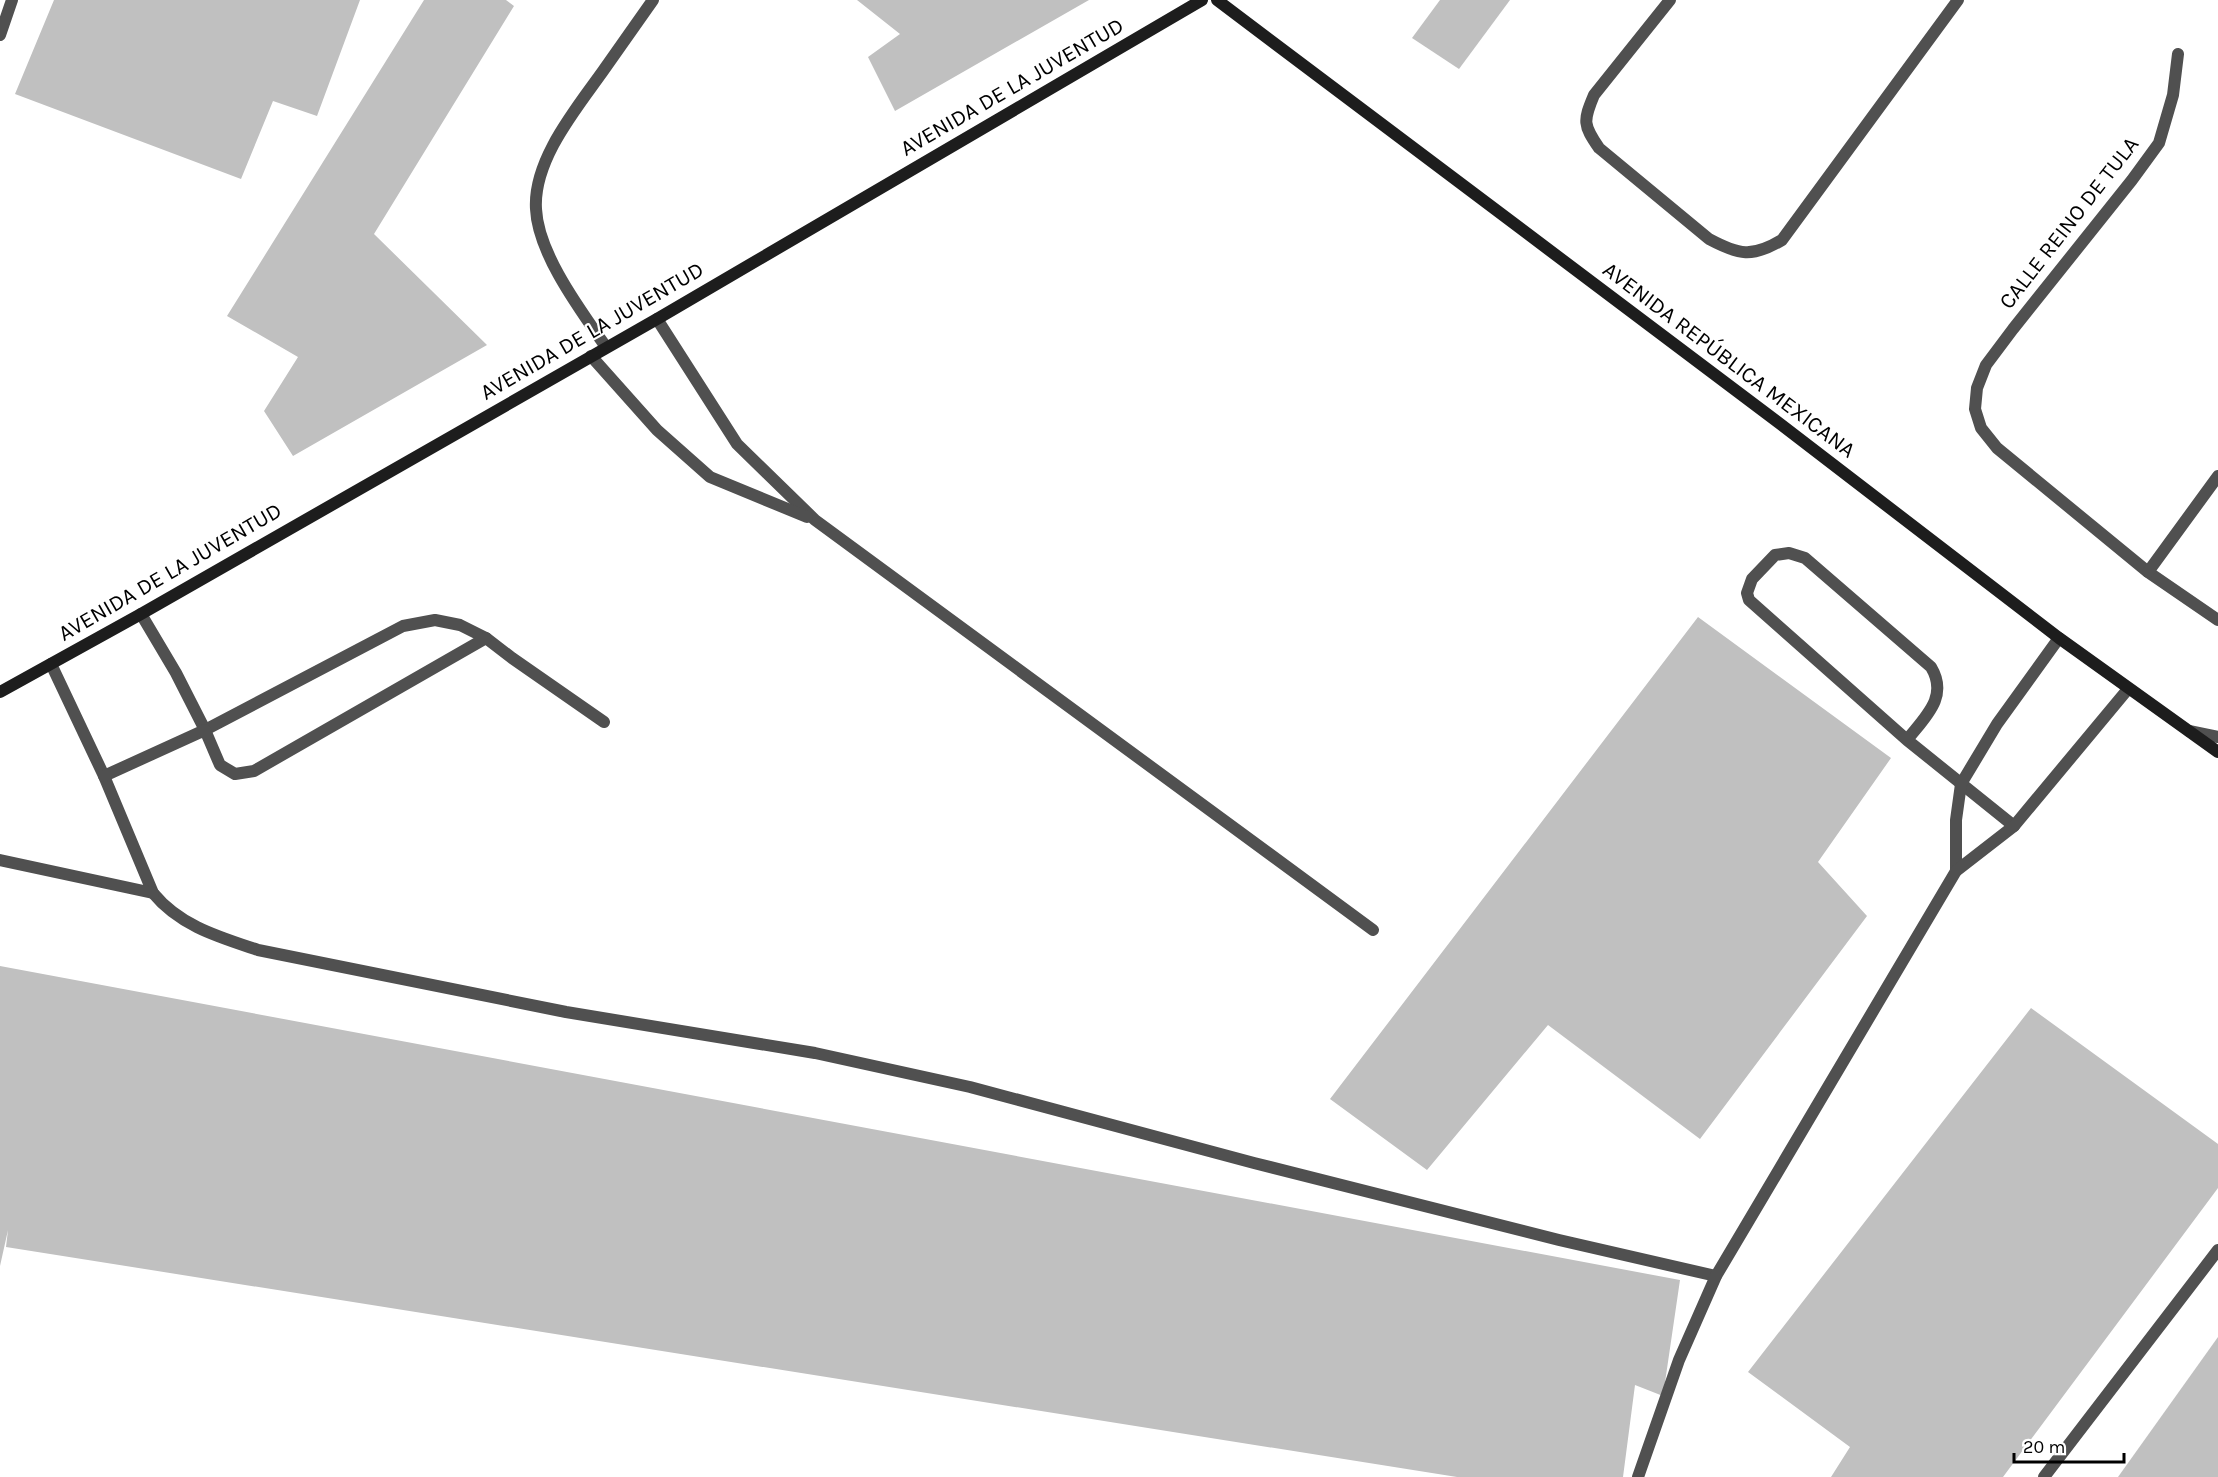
<svg xmlns="http://www.w3.org/2000/svg" width="2218" height="1477" font-family="Karla,sans-serif">
<rect width="100%" height="100%" fill="#fff"/>
<g fill="#c0c0c0">
<path d="M54 0H360L317 116 273 101 241 179 15 94Z"/>
<path d="M424 0H506L514 6 374 234 487 345 293 456 264 411 298 357 227 316Z"/>
<path d="M857 0H1089L895 111 868 57 900 34Z"/>
<path d="M1440 0H1510L1459 69 1412 38Z"/>
<path d="M1698 617 1891 758 1818 862 1867 916 1700 1139 1548 1025 1427 1170 1330 1099Z"/>
<path d="M0 966 1680 1280 1663 1396 1635 1385 1623 1477H1457L6 1247 8 1230 0 1266Z"/>
<path d="M2031 1008 2218 1144V1188L2003 1477H1831L1850 1447 1748 1372Z"/>
<path d="M2218 1337V1477H2118Z"/>
</g>
<g fill="none" stroke-linecap="round" stroke-linejoin="round">
<g stroke="#505050" stroke-width="12">
<path d="M0 35 12 0"/>
<path d="M657 319 737 444 815 520 1373 930"/>
<path d="M606 347C581 311 538 254 536 209 533 160 576 109 603 71 620 47 636 24 653 0"/>
<path d="M591 356 657 430 710 477 807 517"/>
<path d="M141 614 176 673 205 730 403 626 435 620 460 625 486 638 512 658 604 722"/>
<path d="M51 664 104 776 153 893C180 926 219 937 258 950L566 1012 815 1053 970 1087 1254 1163 1559 1240 1716 1276"/>
<path d="M1907 740C1925 717 1949 697 1931 667L1805 558 1789 553 1775 555 1752 579 1747 593 1749 600 1907 740 2014 826"/>
<path d="M104 776 205 730 220 765 235 774 254 771 486 638"/>
<path d="M0 860 153 893"/>
<path d="M1956 871V820L1961 784 1997 724 2059 638"/>
<path d="M1638 1477 1679 1360 1716 1276 1956 871 2014 826 2128 689"/>
<path d="M2044 1477 2218 1250"/>
</g>
<g stroke="#505050" stroke-width="12">
<path d="M1670 0 1594 95C1583 121 1583 125 1599 148L1709 239C1739 255 1752 258 1782 240L1958 0"/>
<path d="M2178 54 2173 95 2159 143 2132 180 2013 329 1986 365 1977 388 1975 409 1981 428 1997 448 2148 572 2218 620"/>
<path d="M2148 572 2218 476"/>
<path d="M2189 731 2218 737"/>
</g>
<g stroke="#1d1d1d" stroke-width="12">
<path d="M1217 0 1779 423 2059 638 2218 752"/>
<path d="M0 692 141 614 657 319 1202 0"/>
</g>
</g>
<g text-anchor="middle" dominant-baseline="central" stroke-width="4.5" stroke-linejoin="round" paint-order="stroke">
<g font-size="22" fill="#000" stroke="#fff">
<text transform="translate(1012 87) rotate(-30)">AVENIDA DE LA JUVENTUD</text>
<text transform="translate(2069 223) rotate(-52)">CALLE REINO DE TULA</text>
<text transform="translate(592 331) rotate(-30)">AVENIDA DE LA JUVENTUD</text>
<text transform="translate(1729 360) rotate(37)">AVENIDA REPÚBLICA MEXICANA</text>
<text transform="translate(170 572) rotate(-30)">AVENIDA DE LA JUVENTUD</text>
</g>
</g>
<path d="M2014 1453v9h110v-9" fill="none" stroke="#000000" stroke-width="3"/>
<text x="2023" y="1453" font-size="18" fill="#000000" stroke="#ffffff" stroke-width="4.5" paint-order="stroke">20 m</text>
</svg>
